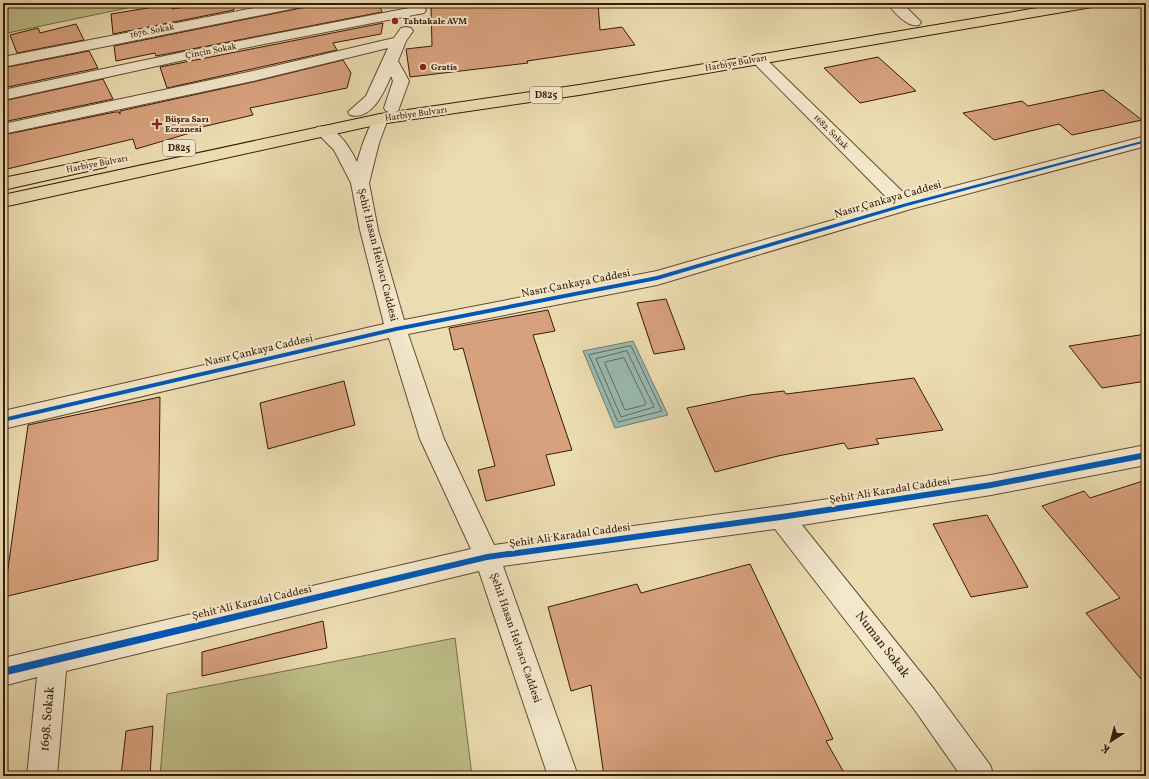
<svg xmlns="http://www.w3.org/2000/svg" width="1149" height="779" font-family="Vollkorn,serif">
<rect width="100%" height="100%" fill="#ecdcb1"/>
<filter id="stains"><feTurbulence type="fractalNoise" baseFrequency=".005" numOctaves="4"/><feColorMatrix values="0 0 0 0 .2 0 0 0 0 .09 0 0 0 0 .02 0 0 0 .5 -.17"/></filter>
<radialGradient id="worn" r=".72"><stop offset=".6" stop-color="#630" stop-opacity="0"/><stop offset="1" stop-color="#630" stop-opacity=".3"/></radialGradient>
<g fill="#bebe87" stroke="#7b6c47">
<path d="M3 3H151L3 34Z"/>
<path d="M455 638 472 776H160L167 694Z"/>
</g>
<path fill="#99bab2" stroke="#727a6e" d="M633 341 668 415 615 428 583 351Z"/>
<g fill="none" stroke-linecap="round" stroke-linejoin="round">
<g stroke="#686a5c" stroke-width="1">
<path d="M631 346 662 411 618 422 589 355Z"/>
<path d="M627 351 654 407 621 417 596 359Z"/>
<path d="M624 358 646 403 645 405 625 410 605 364 606 362Z"/>
</g>
</g>
<g fill="#d7a17d" stroke="#381a07">
<path d="M211 3H232L234 10 113 34 111 14 172 4V9Z"/>
<path d="M316 3H379L382 12 156 56 155 53 116 61 114 46 306 7 309 4Z"/>
<path d="M486 3H598L600 30 622 27 635 45 527 61 528 63 410 77 406 49 432 46 431 6Z"/>
<path d="M383 23 381 34 333 43 337 50 167 88 160 67Z"/>
<path d="M76 24 84 40 17 53 10 35 38 28 40 33Z"/>
<path d="M89 51 98 68 3 88V68Z"/>
<path d="M878 57 916 91 860 103 824 68Z"/>
<path d="M343 60 351 73 347 88 250 108 253 115 189 130 190 133 136 149 133 139 3 170V135L115 112H119L120 114V111L129 109 253 82Z"/>
<path d="M103 79 113 99 3 122V101Z"/>
<path d="M1103 90 1142 120 1072 135 1059 124 994 140 963 113 1022 101 1028 106Z"/>
<path d="M666 299 685 349 654 354 637 303Z"/>
<path d="M548 310 555 331 533 335 572 450 546 455 555 485 486 501 478 470 495 466 463 348 454 350 449 328Z"/>
<path d="M1146 334V381L1102 388 1069 346Z"/>
<path d="M914 378 943 430 876 439 879 444 848 449 844 443 778 456 715 472 687 408 750 395 784 391 786 394Z"/>
<path d="M344 381 355 425 268 449 260 403Z"/>
<path d="M160 397 158 560 4 597 28 425Z"/>
<path d="M1146 480V685L1086 613 1120 598 1042 506 1084 491 1090 498Z"/>
<path d="M987 515 1028 587 971 597 933 524Z"/>
<path d="M750 564 833 739 826 741 846 776H604L591 685 571 691 548 607 637 584 641 593Z"/>
<path d="M323 621 327 648 202 676V652Z"/>
<path d="M153 726 150 776H121L126 731Z"/>
</g>
<g fill="none" stroke-linecap="round" stroke-linejoin="round">
<g stroke="#654a32" stroke-width="2">
<g id="minor">
<path d="M279 3H308L306 6 301 7 3 67V57Z"/>
<path d="M887 3H902L921 22 919 25C907 28 894 12 887 3Z"/>
<path d="M419 6 424 7 426 10 424 13 198 57 3 100V90L198 49Z"/>
<path d="M406 27 411 28 413 31 406 41 398 61 409 81 398 111 392 113 386 111 384 108 393 81 391 76C384 92 372 121 350 115L348 112 366 96 388 48 253 81 3 134V124L253 71 394 38 401 28Z"/>
<path d="M758 54 763 56 909 198 1146 136V146L911 209 657 285 408 334 444 439 494 545 781 506 991 475 1146 445V465L991 495 802 525 934 689 990 765 994 776H961L914 709 775 529 503 566 578 776H548L479 571 66 671 57 776H27L37 677 3 686V658L471 549 420 439 389 338 3 429V411L384 324 360 230 351 183 334 150 315 131 317 127C336 123 350 148 357 162L363 143 374 116 380 114 386 116 388 119 379 143 369 183 378 230 404 320 657 271 892 203 753 62 750 59 753 56Z"/>
</g>
</g>
<g stroke="#381a07" stroke-width="2">
<g id="major">
<path d="M1067 3H1099L1097 6 1092 7 579 95 380 124 3 207V195L380 114 579 85Z"/>
<path d="M100 158 106 159 109 163 106 167 3 190V178Z"/>
</g>
</g>
<use href="#minor" fill="#f3e8cc" fill-rule="evenodd"/>
<use href="#major" fill="#ecdcb1" fill-rule="evenodd"/>
<g stroke="#f3e8cc" stroke-width="2">
<g id="cycleway">
<path d="M1146 140V142L907 206 657 280 396 331 3 422V418L396 327 657 276 903 204Z"/>
<path d="M1146 452V458L991 488 781 520 487 560 3 676V668L487 554 781 514 991 482Z"/>
</g>
</g>
<use href="#cycleway" fill="#0057b8" fill-rule="evenodd"/>
</g>
<g fill="#8f2418" stroke="#f3e8cc" stroke-width="1.5">
<circle cx="395" cy="21" r="4"/>
<circle cx="423" cy="67" r="4"/>
<path d="M155 118h4v4h4v4h-4v4h-4v-4h-4v-4h4z"/>
</g>
<g text-anchor="middle" dominant-baseline="central" stroke-width="4" stroke-linejoin="round" paint-order="stroke">
<g font-size="9" font-weight="bold" fill="#381a07" stroke="#f3e8cc" text-anchor="start">
<text x="403" y="21">Tahtakale AVM</text>
<text x="431" y="67">Gratis</text>
<text x="165" y="119">Büşra Sarı<tspan x="165" dy="10">Eczanesi</tspan></text>
</g>
<g font-size="9" fill="#381a07" stroke="#f3e8cc">
<text transform="translate(152 31) rotate(-11)">1676. Sokak</text>
<text transform="translate(211 51) rotate(-11)">Çinçin Sokak</text>
<text transform="translate(736 63) rotate(-10)">Harbiye Bulvarı</text>
<text transform="translate(416 114) rotate(-8)">Harbiye Bulvarı</text>
<text transform="translate(831 132) rotate(45)">1682. Sokak</text>
<text transform="translate(97 164) rotate(-11)">Harbiye Bulvarı</text>
</g>
<g fill="#f3e8cc" stroke="#705842" stroke-width="1">
<rect x="530" y="87" width="32" height="16" rx="3"/>
<rect x="163" y="140" width="32" height="16" rx="3"/>
</g>
<g font-size="10" font-weight="bold" fill="#381a07">
<text x="546" y="95">D825</text>
<text x="179" y="148">D825</text>
</g>
<g font-size="11" fill="#381a07" stroke="#f3e8cc">
<text transform="translate(888 200) rotate(-16)">Nasır Çankaya Caddesi</text>
<text transform="translate(377 255) rotate(76)">Şehit Hasan Helvacı Caddesi</text>
<text transform="translate(576 284) rotate(-11)">Nasır Çankaya Caddesi</text>
<text transform="translate(259 351) rotate(-13)">Nasır Çankaya Caddesi</text>
<text transform="translate(890 491) rotate(-9)">Şehit Ali Karadal Caddesi</text>
<text transform="translate(570 536) rotate(-8)">Şehit Ali Karadal Caddesi</text>
<text transform="translate(252 603) rotate(-13)">Şehit Ali Karadal Caddesi</text>
<text transform="translate(515 638) rotate(71)">Şehit Hasan Helvacı Caddesi</text>
</g>
<g font-size="13" fill="#381a07" stroke="#f3e8cc">
<text transform="translate(882 645) rotate(52)">Numan Sokak</text>
<text transform="translate(48 719) rotate(-85)">1698. Sokak</text>
</g>
</g>
<rect width="1149" height="779" fill="none" stroke="#ecdcb1" stroke-width="16"/>
<rect x="4" y="4" width="1141" height="771" fill="none" stroke="#381a07" stroke-width="2"/>
<rect x="8" y="8" width="1133" height="763" fill="none" stroke="#381a07"/>
<g transform="translate(1111 741) rotate(216)" stroke="#f3e8cc" stroke-width="3" paint-order="stroke">
<path d="M0-3L7 15L0 10L-7 15Z" fill="#381a07"/>
<text y="-6" font-size="11" font-weight="bold" text-anchor="middle" fill="#381a07">K</text>
</g>
<rect width="100%" height="100%" filter="url(#stains)"/>
<rect width="100%" height="100%" fill="url(#worn)"/>
</svg>
